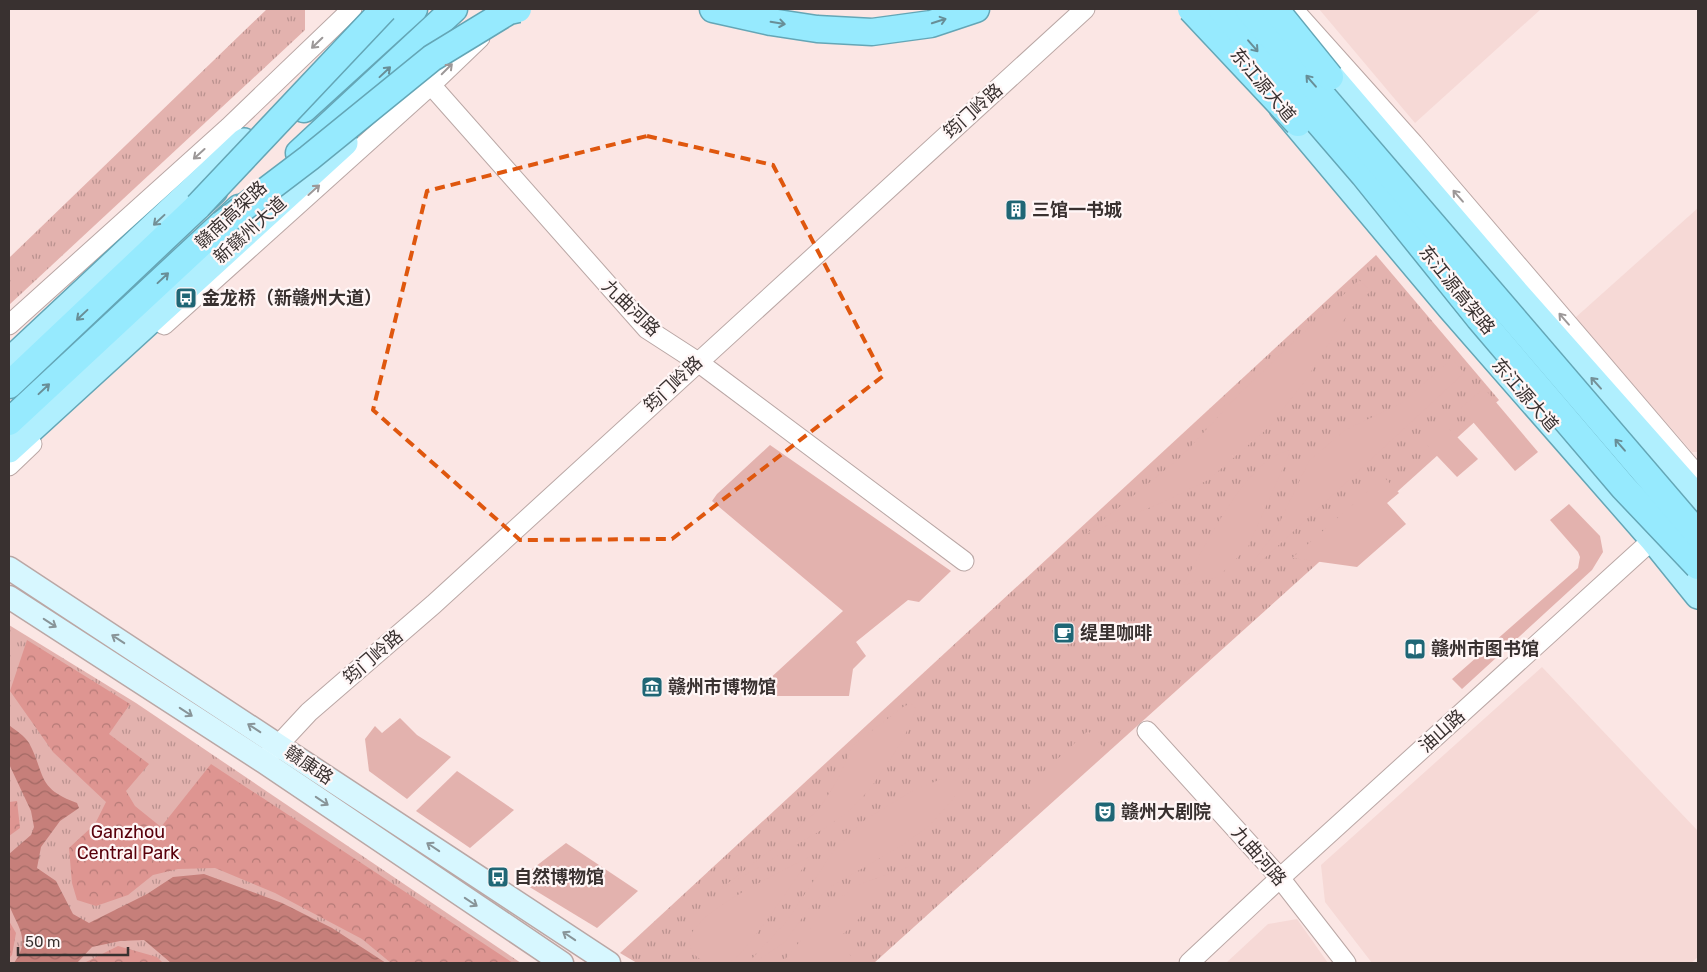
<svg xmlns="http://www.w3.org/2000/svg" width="1707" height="972" font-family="Rubik,'Noto Sans SC',sans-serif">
<defs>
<pattern id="grass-tufts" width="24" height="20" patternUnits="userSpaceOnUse" patternTransform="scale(1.25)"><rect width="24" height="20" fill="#e3b2ae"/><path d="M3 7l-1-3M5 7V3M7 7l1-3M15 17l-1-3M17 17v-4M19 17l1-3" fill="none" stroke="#b9918e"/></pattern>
<pattern id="forest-crowns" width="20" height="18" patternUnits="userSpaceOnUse" patternTransform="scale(1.25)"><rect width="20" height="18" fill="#de9591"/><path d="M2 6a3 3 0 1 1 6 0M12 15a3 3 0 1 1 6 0" fill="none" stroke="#b57a77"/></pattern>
<pattern id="water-waves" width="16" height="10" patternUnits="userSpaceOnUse" patternTransform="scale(1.25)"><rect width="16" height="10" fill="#c67f7a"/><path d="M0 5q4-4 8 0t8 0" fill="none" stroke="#a26964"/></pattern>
</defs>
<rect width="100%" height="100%" fill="#fbe6e4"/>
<g fill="#f6d9d6">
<path d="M1319 9H1541L1415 123Z"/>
<path d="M1698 208V452H1692L1575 318Z"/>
<path d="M1542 667 1698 831V957L1691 963H1372L1325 902 1321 865Z"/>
<path d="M1297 919 1328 963H1226L1268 924Z"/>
</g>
<g fill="url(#grass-tufts)">
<path d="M267 9H305V30L9 305V258Z"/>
<path d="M1376 255 1499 400 874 963H637L620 953Z"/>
<path d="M9 625 136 703 521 963H9Z"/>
</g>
<g fill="url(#forest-crowns)">
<path d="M27 640 130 704 109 734 149 764 126 791 135 806 161 827 211 764 513 963H391L362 939 275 893 215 868 178 869 153 875 128 895 96 906 77 900 72 883 69 848 95 824 106 802 53 752 10 691Z"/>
<path d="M17 801 20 828 9 836V802Z"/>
<path d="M9 921 16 933 12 955 9 958Z"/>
<path d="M118 946 157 957 163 963H84Z"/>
</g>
<g fill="#e3b2ae">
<path d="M1359 280 1371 291 1353 306 1305 381 1268 428 1208 480 1161 503 1086 534 1181 457 1238 395Z"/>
<path d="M1452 359 1464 373 1254 568 1252 563 1274 534 1309 461 1345 430 1400 404Z"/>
<path d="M1484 388 1538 452 1515 471 1461 408Z"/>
<path d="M1440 419 1478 459 1457 477 1420 438Z"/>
<path d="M770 445 951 571 919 602 908 600 856 642 866 656 853 669 849 696H751L843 611 712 501 717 494Z"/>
<path d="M1291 450 1248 547 1218 577 1183 585C1204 549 1247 456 1291 450Z"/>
<path d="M1384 477 1399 493 1387 503 1406 524 1357 567 1292 558Z"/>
<path d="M1569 504 1600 536 1603 552 1592 570 1462 689 1452 679 1578 568 1580 557 1578 552 1550 520Z"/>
<path d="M911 703 916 709 903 740 870 789 850 810 825 828 715 893 796 830 819 809 837 781 853 745 903 707Z"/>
<path d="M400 718 417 735 451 757 407 799 369 771 365 739 375 726 382 733Z"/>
<path d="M1088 731 1105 749 1035 813 1018 795Z"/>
<path d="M969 768 954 798 930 825 903 845 828 888 807 911 785 942 754 963H748L786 922 835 849 866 819 914 790Z"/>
<path d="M457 771 514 810 470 848 416 811Z"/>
<path d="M566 843 638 891 597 928 518 880Z"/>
<path d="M811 856C798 875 745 957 728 963 709 970 680 953 693 931 709 905 783 871 811 856Z"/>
<path d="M914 865 836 941 858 963H811L807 959 803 963H782L829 906 858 885Z"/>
</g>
<path fill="url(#water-waves)" d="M9 725C15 730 25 736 29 743 46 775 36 788 77 803L79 808 60 821 41 847 37 868 56 881 73 914 89 923 147 894 173 877 204 874 282 903 332 928 386 963H171L144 940 120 941 92 947 77 963H14C31 939 18 928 9 905 5 895 9 866 9 854L31 835 34 827 31 811 9 764Z"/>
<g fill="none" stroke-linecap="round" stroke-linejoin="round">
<g stroke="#baa7a5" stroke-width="21">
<g id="tertiary">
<path d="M1293 9 1413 143 1698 476"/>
<path d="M431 85 647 329 698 362 964 561"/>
<path d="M9 325 229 127 352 9"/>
<path d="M164 325 431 85 480 38"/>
<path d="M9 466 32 444"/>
<path d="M1147 731 1280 878 1346 963"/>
<path d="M269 755 309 712 434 604 1085 9"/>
<path d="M1189 963 1280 878 1662 531"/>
</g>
</g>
<g stroke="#baa7a5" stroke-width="25">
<g id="secondary">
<path d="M9 568 609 963"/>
<path d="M9 597 264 762 562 963"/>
</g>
</g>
<g stroke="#64a6b6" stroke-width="28">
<g id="primary">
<path d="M1318 61 1514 290 1698 498"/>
<path d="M1282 108 1450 308 1652 539 1698 596"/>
<path d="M9 361 244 141"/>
<path d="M9 450 345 143"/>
</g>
</g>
<g stroke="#64a6b6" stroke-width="29">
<g id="trunk">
<path d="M713 9 771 22 817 29 872 32 931 24 976 9"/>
<path d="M304 109 414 9"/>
<path d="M299 153 454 9"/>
<path d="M9 385 214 191"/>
<path d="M9 422 239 208"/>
</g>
</g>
<use href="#tertiary" stroke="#fff" stroke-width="19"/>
<use href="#secondary" stroke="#d7f7ff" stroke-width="22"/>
<use href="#primary" stroke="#b0effe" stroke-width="25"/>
<use href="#trunk" stroke="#96eafe" stroke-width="26"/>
<g stroke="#64a6b6" stroke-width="29" stroke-linecap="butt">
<g id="trunk-bridge">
<path d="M1191 9 1298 123"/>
<path d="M1221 9 1364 175 1479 318 1624 488 1698 566"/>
<path d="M1248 9 1698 534"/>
<path d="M1275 9 1330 77"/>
<path d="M198 206 384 9"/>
<path d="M222 224 309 158 432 58 509 11 518 9"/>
</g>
</g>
<use href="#trunk-bridge" stroke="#96eafe" stroke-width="26"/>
</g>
<defs><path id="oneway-shaft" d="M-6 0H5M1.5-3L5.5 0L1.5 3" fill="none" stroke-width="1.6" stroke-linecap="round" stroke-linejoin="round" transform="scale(1.25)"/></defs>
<g stroke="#688e97">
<use href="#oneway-shaft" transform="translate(939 21) rotate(-18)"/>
<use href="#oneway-shaft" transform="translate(778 23) rotate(9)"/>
<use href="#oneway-shaft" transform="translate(1253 46) rotate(49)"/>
<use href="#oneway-shaft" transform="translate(385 72) rotate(-43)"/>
<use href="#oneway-shaft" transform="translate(1311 81) rotate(-131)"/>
<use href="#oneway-shaft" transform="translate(163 278) rotate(-43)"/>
<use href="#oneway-shaft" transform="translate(82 315) rotate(137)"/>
<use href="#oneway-shaft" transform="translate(44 389) rotate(-43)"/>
<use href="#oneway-shaft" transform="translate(1620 445) rotate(-131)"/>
</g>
<g stroke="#9c9898">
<use href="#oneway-shaft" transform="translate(317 43) rotate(136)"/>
<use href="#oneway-shaft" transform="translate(447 69) rotate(-45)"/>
<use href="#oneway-shaft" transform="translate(199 154) rotate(138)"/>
<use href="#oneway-shaft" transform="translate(314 190) rotate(-42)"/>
<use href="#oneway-shaft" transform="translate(1458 196) rotate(-131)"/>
<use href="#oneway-shaft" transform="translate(1564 319) rotate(-131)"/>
</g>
<g stroke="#749097">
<use href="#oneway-shaft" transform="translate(159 220) rotate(137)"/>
<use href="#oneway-shaft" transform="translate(1596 383) rotate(-132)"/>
</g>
<g stroke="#889498">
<use href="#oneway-shaft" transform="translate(50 623) rotate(33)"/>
<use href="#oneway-shaft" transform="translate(118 639) rotate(-147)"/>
<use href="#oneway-shaft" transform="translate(186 712) rotate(33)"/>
<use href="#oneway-shaft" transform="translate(254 728) rotate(-147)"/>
<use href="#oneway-shaft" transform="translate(322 801) rotate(34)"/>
<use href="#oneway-shaft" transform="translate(433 847) rotate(-146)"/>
<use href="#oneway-shaft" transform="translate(471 902) rotate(34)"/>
<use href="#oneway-shaft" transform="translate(569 936) rotate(-146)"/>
</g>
<path fill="none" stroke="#df570e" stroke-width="4" stroke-dasharray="10 6" stroke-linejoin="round" d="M647 136 773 165 883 376 672 539 520 540 373 410 427 191Z"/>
<defs>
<g id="building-square" transform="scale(1.125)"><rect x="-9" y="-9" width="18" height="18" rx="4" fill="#1f6675" stroke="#fff6f6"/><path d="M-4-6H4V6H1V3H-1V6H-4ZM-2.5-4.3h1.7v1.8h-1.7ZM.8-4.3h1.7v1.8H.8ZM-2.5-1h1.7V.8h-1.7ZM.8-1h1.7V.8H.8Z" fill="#fff"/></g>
<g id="bus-square" transform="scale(1.125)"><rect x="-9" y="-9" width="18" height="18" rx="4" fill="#1f6675" stroke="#fff6f6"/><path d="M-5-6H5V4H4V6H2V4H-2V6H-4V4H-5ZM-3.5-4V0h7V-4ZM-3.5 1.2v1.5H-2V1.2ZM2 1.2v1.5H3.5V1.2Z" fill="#fff"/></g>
<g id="cafe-square" transform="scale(1.125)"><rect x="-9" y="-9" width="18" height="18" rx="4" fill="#1f6675" stroke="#fff6f6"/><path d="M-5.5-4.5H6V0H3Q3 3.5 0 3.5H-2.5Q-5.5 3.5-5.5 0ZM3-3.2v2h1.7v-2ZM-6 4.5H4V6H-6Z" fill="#fff"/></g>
<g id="library-square" transform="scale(1.125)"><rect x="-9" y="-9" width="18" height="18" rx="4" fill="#1f6675" stroke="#fff6f6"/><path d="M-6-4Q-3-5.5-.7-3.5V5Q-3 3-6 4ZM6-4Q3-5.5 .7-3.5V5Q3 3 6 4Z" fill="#fff"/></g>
<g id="museum-square" transform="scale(1.125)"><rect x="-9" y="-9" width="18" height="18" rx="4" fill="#1f6675" stroke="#fff6f6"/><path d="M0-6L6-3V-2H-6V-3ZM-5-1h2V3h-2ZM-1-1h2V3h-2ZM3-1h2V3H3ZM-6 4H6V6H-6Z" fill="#fff"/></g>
<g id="theatre-square" transform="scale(1.125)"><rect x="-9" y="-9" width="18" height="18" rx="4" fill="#1f6675" stroke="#fff6f6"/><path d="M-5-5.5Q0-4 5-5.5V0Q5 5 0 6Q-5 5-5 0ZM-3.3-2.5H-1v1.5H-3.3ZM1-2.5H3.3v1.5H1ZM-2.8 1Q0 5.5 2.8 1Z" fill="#fff"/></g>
</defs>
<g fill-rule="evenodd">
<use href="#building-square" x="1016" y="210"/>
<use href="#bus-square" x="186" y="298"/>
<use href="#cafe-square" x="1064" y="633"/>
<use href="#library-square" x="1415" y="649"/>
<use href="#museum-square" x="652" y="687"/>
<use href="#theatre-square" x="1105" y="812"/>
<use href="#bus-square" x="498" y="877"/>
</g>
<g text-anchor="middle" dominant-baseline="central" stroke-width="4.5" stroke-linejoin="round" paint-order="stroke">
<g font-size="18" fill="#393130" stroke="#fff6f6">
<text transform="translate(1263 85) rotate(50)">东江源大道</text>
<text transform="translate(973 111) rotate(-42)">筠门岭路</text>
<text transform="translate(231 215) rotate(-43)">赣南高架路</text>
<text transform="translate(250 230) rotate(-42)">新赣州大道</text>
<text transform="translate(1457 290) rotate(51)">东江源高架路</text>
<text transform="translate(631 308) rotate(44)">九曲河路</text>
<text transform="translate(673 384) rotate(-43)">筠门岭路</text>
<text transform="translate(1525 395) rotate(49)">东江源大道</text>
<text transform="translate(373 657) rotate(-41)">筠门岭路</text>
<text transform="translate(1442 731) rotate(-42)">油山路</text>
<text transform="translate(309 765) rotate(34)">赣康路</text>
<text transform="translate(1259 856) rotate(49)">九曲河路</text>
</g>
<g font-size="18" font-weight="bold" fill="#393130" stroke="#fff6f6" text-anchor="start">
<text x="1032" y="210">三馆一书城</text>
<text x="202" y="298">金龙桥（新赣州大道）</text>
<text x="1080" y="633">缇里咖啡</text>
<text x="1431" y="649">赣州市图书馆</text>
<text x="668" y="687">赣州市博物馆</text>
<text x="1121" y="812">赣州大剧院</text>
<text x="514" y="877">自然博物馆</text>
</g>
<g font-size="18" fill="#59000b" stroke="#fff6f6">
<text x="128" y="832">Ganzhou<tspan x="128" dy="21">Central Park</tspan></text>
</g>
</g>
<rect width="1707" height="972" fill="none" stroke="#393130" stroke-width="20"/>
<path d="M18 947v8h110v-8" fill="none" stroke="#393130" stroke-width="2.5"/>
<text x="25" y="947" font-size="15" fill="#393130" stroke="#fff6f6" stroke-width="4" paint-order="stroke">50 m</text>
</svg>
